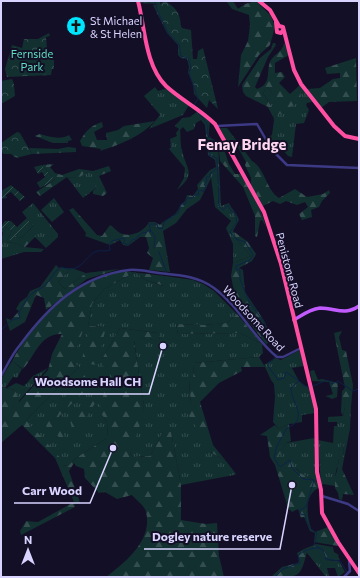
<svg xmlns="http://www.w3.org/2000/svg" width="360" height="578" font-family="Commissioner,sans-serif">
<defs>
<pattern id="grass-tufts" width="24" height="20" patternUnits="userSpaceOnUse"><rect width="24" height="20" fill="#12302f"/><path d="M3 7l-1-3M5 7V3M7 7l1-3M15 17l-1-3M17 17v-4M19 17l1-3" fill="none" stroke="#344d4e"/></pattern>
<pattern id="forest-firs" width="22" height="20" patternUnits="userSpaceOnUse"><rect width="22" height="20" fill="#12302f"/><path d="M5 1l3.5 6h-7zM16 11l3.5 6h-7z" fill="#344d4e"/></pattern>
<pattern id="park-crowns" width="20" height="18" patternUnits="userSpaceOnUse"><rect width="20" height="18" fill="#12302f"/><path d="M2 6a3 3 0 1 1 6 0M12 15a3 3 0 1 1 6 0" fill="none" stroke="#344d4e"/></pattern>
<pattern id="garden-furrows" width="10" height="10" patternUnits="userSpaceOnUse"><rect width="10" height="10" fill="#12302f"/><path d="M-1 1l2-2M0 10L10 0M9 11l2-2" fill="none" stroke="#344d4e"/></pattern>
</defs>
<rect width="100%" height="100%" fill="#130f26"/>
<g fill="url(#grass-tufts)">
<path d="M300 85 312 102 307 103 306 105 309 110 304 123 296 124 292 157 288 156 282 149 279 150 274 140 269 142 266 138 272 135 274 120 271 105 263 93 267 87C276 96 278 105 275 117Z"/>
<path d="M155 87 158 91 167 88 189 105 183 115 149 129 160 115 144 96Z"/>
<path d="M198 111 210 122 208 137 215 140 216 143 218 142 221 206 229 203C232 210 237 213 239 220L233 231 237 240 251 256 233 263V244L226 228 231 221 215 207 210 170 216 167 215 160 208 155 205 125 201 120 196 123 194 129 187 132 183 127 180 130C181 137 180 144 182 150 186 170 197 173 177 190L184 178 185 168 169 149 171 147 170 139 177 136 176 133 179 129 175 126 182 118 190 117Z"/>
<path d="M93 171 96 188 83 198 67 177 75 178 84 173Z"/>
<path d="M54 198 64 212 52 222 41 210Z"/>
<path d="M33 203 58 234V237L46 248 35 237 30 229 33 226 22 212Z"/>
<path d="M1 241 14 243 25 247 44 249 41 252H24L1 259Z"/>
<path d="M71 268 86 273 65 289 58 282Z"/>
<path d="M135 272 146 280 163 286 165 276 193 280 203 284 214 291 237 314 227 323 204 325 176 324 178 334 240 333 262 344 263 353 259 357 194 363 193 381H189L191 404 212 453 226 461 236 474 234 475 181 485 171 432H163L150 456 133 457 130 454 144 406 134 340C145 336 150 341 160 340L158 333 120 328 102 359 113 377 107 386 102 415 108 423 107 438 76 458 68 466 62 465 26 420 79 367 74 363V353L83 331 106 327 88 326 92 304 104 289Z"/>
<path d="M300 350 304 366 292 368 299 381 311 390 315 413 302 415V422L289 424 279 429 273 422 275 397 274 384 271 380 264 365 275 358 281 360Z"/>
<path d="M12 361 22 369 17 378 13 377 5 388 1 387V379Z"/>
<path d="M48 368 18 402 15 390 7 388 16 383 24 386 33 376Z"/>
<path d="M345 407H351L350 429 344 459 343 442 335 476V486L323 484 321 486 318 440 333 443 334 426H337V422H328V417L343 416Z"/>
<path d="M314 438 316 440 318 482 302 474 297 469 279 462 277 457 286 443Z"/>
<path d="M314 545 323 550 326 560 339 561 345 572 338 577 335 568H327L329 577H326L304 549Z"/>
</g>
<g fill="url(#forest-firs)">
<path d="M233 1 238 9 245 4 256 1 271 16 275 27 270 45 259 55 238 87 241 55 248 41 250 25 249 15 232 9 227 2Z"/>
<path d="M284 42 289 55 275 63V73L282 72 285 77 279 83 290 94 300 85 301 100 275 117C277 106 276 96 267 87L263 93 273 109V117L268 107 246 96 243 92 242 85 260 58 271 49 273 43H275L276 45 268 57 255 87 257 89C272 84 266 72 270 62 274 53 283 53 284 42Z"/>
<path d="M356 58 357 101 329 102 321 108 307 89 320 88 333 79 340 78V73L327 74 325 68Z"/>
<path d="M155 121C142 136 119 145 100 151L101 149 82 146 80 141C86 130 91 126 102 122L103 127 94 132 97 140H107L106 133 118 130 124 126Z"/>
<path d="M220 128H227L252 161C265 168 266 190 279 198L295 189 307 197 323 194 329 190 330 193 322 201 319 207 311 210 312 217 302 220 299 214 308 207 305 202 297 205 286 201 280 204 273 201 263 206 251 185V178L245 165 246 162 237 146 229 145Z"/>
<path d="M40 134C49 137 61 140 69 135L72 140 68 141V143H53L35 136Z"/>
<path d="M221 141 229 164 235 174H240C252 191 261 208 266 227L262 220 260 221 257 237 255 236V216L243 187 220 161 218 142Z"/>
<path d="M68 147 76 148V152L32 154 29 148 58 149Z"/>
<path d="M54 164 50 167 55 173 62 175 79 169 93 171 109 166 111 171 99 176 107 193 103 196 93 194V191L96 188 92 172 84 173 82 176 75 178 67 177 40 196 36 192 55 180 42 165Z"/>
<path d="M210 170 211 178 200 200 187 209 176 223 163 231 170 272 149 270 153 258 147 253 149 248 146 237H140L128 246 123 245 120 240 110 245 85 236 86 233 69 210 73 208 97 235 102 236 110 225C113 227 117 231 120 233 130 238 144 232 149 222H155L160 225C165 219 171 218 176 213 180 208 179 206 185 201L187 195 193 196 198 189 197 185Z"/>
<path d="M7 227 12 231 7 240 15 236 21 238 30 229 36 236 25 247 14 243 1 241 3 233Z"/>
<path d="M233 231 248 242 256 254 252 261 239 268 243 270 245 292 265 322 269 334 274 340 266 344 237 307 231 276 233 263 251 256 237 240Z"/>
<path d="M56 265 59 268H71L58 282 65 289 86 273 119 269 87 279 46 310 44 298 36 295 25 322 10 331 6 318 11 320 19 311 16 309 20 302 27 297 30 291 40 287Z"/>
<path d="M123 271 165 276 164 286 146 280 135 272 104 289 92 304 88 326 106 327 97 365 81 363 89 331H83L74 354V363L79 367 26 420 63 461 62 465 68 466 76 458 107 438 108 423 102 415 100 404 107 386 113 377 104 370 102 359 120 328 158 333 160 340C151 341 144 336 134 341L144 406 139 428 130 454 133 457 150 456 163 432H171L181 485V520L206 524 217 523 219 556 224 577H106C126 562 153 540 146 512 145 506 136 500 132 495L117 499 105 492 99 493 85 478 84 469 76 466 74 463 69 471 80 503 74 502 75 507 21 535 20 531 26 521 38 522 74 502 55 458 22 425 1 443V387L15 390 19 402 48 370 52 354 62 334C40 333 35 356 23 369L12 361C30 329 55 300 88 282 98 277 112 274 123 271Z"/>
<path d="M237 314 262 344 240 333 178 334 176 324 204 325 227 323Z"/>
<path d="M342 331 339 337 342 350 346 351 353 385 351 407H345L343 416 341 412 342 391 345 388 334 333Z"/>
<path d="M259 357 265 367H241L242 371 219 383 200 402 213 445 226 461 212 453 186 411 191 404 189 380H193L194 363Z"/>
<path d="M314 370 318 380 322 379 338 383 337 397 332 399 326 396 333 394 329 382 312 381 310 371Z"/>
<path d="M88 371 98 378 59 416 67 446 59 437 42 423Z"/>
<path d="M102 392 74 437 70 420Z"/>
<path d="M289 424 291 441 286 443 278 457 279 462 291 458 294 467 302 474 318 482 320 487C303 495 307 515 311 529L315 532 328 527 343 550 338 546 314 542 315 533 310 531 304 517 301 518 298 509 292 512 288 508 275 465 270 457 267 436 260 435 275 425 279 429Z"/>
<path d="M343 442 344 459 342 469 354 495 343 494 342 500 339 499 338 493 335 488V476L337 471 341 444Z"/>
<path d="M316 544 333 547 334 552 339 555 338 556 340 560H326L323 551 314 545Z"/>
<path d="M304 549 307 552C300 578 300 577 271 577L282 567 298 563 299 560 297 553Z"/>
</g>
<g fill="url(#park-crowns)">
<path d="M141 1H160V4L165 1C173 6 178 10 180 19 181 23 180 24 182 28L191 30 193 59H197L198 51 203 48 218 109 209 100 207 108 194 94 193 84 188 73 189 67 187 59 181 58 178 55V45L167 33 153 5 159 4 141 3Z"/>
<path d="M49 33 50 36 46 37 48 59 54 60V69H52L51 75 7 77 5 69 12 45 22 48 24 39H38Z"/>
<path d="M12 79 14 84 15 96 1 104V81Z"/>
<path d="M17 132 20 133 32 154 16 158 11 154H4L1 152V143Z"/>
</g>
<g fill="url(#garden-furrows)">
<path d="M42 165 55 180 40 188 37 183 45 177 42 172 38 174 34 167Z"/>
<path d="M11 185 25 197 20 201 11 192 6 195 7 198 1 199V191Z"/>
<path d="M27 218 33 226 21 238 15 236 11 240H7L12 231 7 227 3 233 1 231V227L5 221H11L17 227Z"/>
</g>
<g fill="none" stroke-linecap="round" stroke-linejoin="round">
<g stroke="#0c2248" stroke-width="1">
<path d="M155 1 157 10 168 33 179 44 181 56 188 58 191 67 189 73 198 99 194 105"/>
<path d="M197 111 208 125 207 134 214 141 210 148 209 155 217 158C217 168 220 200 218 205L223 210 228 205 231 211 235 213 237 222 230 232 236 239 245 242 253 255 250 260 236 266V269L240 270V279L245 292 250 303 264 322 271 341 278 342C282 351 278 354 272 361L269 362 268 366 278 380 284 378 286 372 299 381 291 388C291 403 310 419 287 428L277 446 274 458 280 467 290 460 292 468 303 479 314 480 306 507 300 510V514L305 515C306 523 310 530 317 533L314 545 323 550 326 559 340 561 347 572"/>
<path d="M152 232 155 237 154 248"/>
<path d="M159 252 167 273"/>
<path d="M1 330 12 320 20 318 19 313C22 307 28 296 34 292 39 289 43 288 47 283 53 277 52 273 61 267 82 275 84 256 97 251 102 250 105 252 110 250L109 244 112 241 124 238 125 240 123 243 128 245 133 239 134 240 143 232 146 233 148 230 151 232 149 224H157L158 228 162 229 165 221 178 213 181 204H185L187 198H192L196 194 199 195 198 191 202 190 203 192 206 186 204 185 207 181 206 177H209L210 174 216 169"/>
<path d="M299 381 304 386 309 387"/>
<path d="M313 386 327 380 332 384 338 381 353 391 359 389"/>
<path d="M275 577 283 569 300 563 298 556C302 551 313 547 319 548"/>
</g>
<g stroke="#3d3a85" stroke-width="2.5">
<path d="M217 126 257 124 272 150 287 165 359 168"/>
<path d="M1 376C7 366 12 354 20 345 48 307 80 276 129 270 139 269 150 272 159 273 179 275 198 276 214 288 240 307 253 338 277 357H283L301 348"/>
<path d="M322 496 348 504 359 511"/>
<path d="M344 577 350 571 349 561"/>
</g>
<path stroke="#c25bff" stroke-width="3.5" d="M294 320C302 315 310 309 320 308 336 308 344 316 359 306"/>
<g stroke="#ff4fa3" stroke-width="4">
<path d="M138 1C145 28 145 65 166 86 181 100 200 109 215 124L264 212 281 264 316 409 317 472 321 490 322 513 338 542 359 573"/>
<path d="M259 1 270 10 279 26 283 27 294 70 301 84 334 126 345 136 359 139"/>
<path d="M276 22 277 32 281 33 283 30"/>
</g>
</g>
<defs>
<g id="church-disc" transform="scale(1)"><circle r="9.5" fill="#00e5ff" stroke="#130f26"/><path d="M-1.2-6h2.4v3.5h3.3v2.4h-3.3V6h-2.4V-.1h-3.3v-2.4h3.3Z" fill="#111"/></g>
</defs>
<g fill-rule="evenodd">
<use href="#church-disc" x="76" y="26"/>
</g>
<g text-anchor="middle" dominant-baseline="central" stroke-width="4" stroke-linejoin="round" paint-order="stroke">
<g font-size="11" fill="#d9d4ff" stroke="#130f26" text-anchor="start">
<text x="90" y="20">St Michael<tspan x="90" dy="13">&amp; St Helen</tspan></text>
</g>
<g font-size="11" fill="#5fe0c0" stroke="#130f26">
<text x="32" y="53">Fernside<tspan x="32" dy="13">Park</tspan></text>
</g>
<g font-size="11" fill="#d9d4ff" stroke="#130f26">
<text transform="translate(290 270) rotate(75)">Penistone Road</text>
<text transform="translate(254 318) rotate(47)">Woodsome Road</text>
</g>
<g font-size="15" font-weight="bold" fill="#ffd6f0" stroke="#130f26">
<text x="242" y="144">Fenay Bridge</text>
</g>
</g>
<path fill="none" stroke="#d9d4ff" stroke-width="1.5" d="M163 346L149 394H26M113 448L90 503H14M292 485L280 549H144"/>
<g fill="#d9d4ff" stroke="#130f26" stroke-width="1.5">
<circle cx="163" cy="346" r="4"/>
<circle cx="113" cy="448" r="4"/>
<circle cx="292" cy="485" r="4"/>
</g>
<g font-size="12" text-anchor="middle" font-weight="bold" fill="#d9d4ff" stroke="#130f26" stroke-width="4" stroke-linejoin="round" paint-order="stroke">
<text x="88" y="386">Woodsome Hall CH</text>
<text x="52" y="495">Carr Wood</text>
<text x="212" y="541">Dogley nature reserve</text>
</g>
<rect width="360" height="578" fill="none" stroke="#d9d4ff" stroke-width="4"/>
<g transform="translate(28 550)" stroke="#130f26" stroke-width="3" paint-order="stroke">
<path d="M0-3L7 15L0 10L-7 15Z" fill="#d9d4ff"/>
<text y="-6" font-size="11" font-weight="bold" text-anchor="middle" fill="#d9d4ff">N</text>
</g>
</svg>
